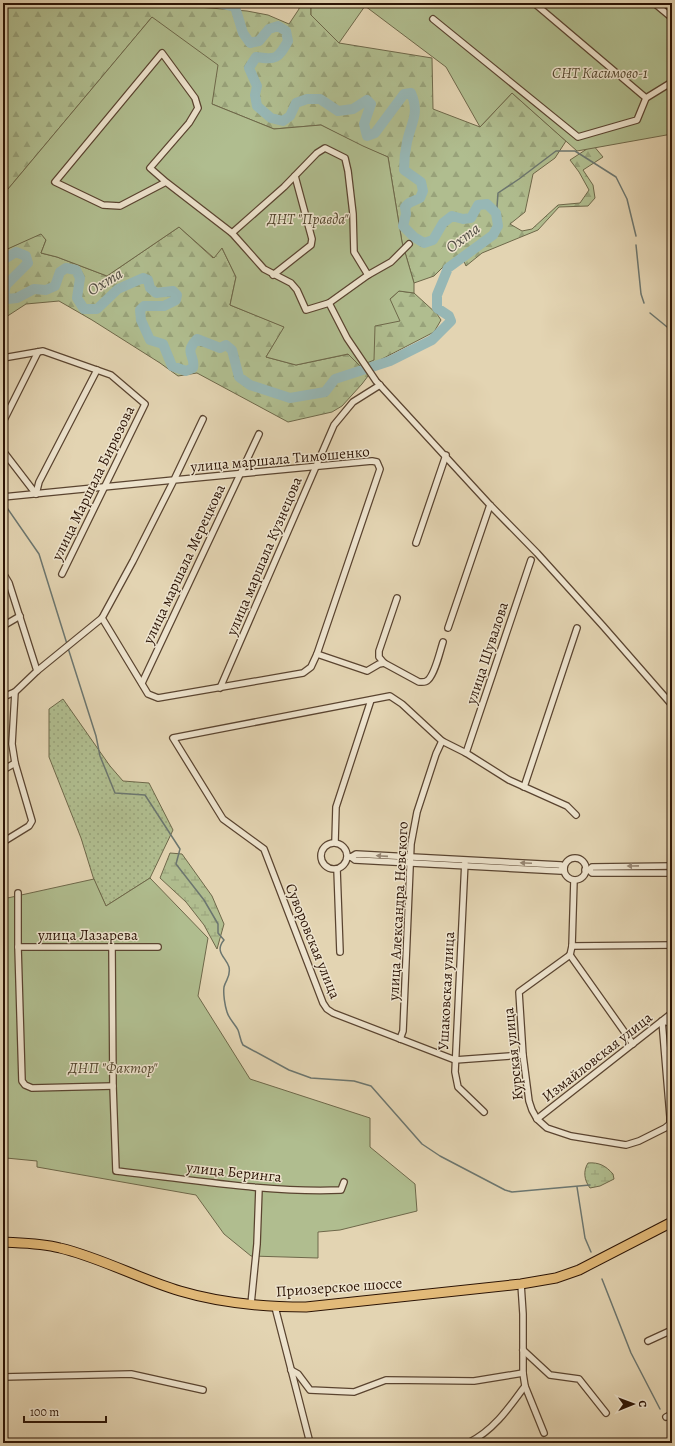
<svg xmlns="http://www.w3.org/2000/svg" width="675" height="1446" font-family="Alegreya,serif">
<defs>
<pattern id="grass-dots" width="8" height="8" patternUnits="userSpaceOnUse"><rect width="8" height="8" fill="#b0bd8f"/><path d="M2 2h.1M6 6h.1" fill="none" stroke="#98a27a" stroke-width="1.8" stroke-linecap="round"/></pattern>
<pattern id="forest-firs" width="22" height="20" patternUnits="userSpaceOnUse"><rect width="22" height="20" fill="#b0bd8f"/><path d="M5 1l3.5 6h-7zM16 11l3.5 6h-7z" fill="#98a27a"/></pattern>
<pattern id="wetland-marsh" width="20" height="14" patternUnits="userSpaceOnUse"><rect width="20" height="14" fill="#b0bd8f"/><path d="M1 5h8M5 5V1M11 12h8M15 12V8" fill="none" stroke="#98a27a"/></pattern>
</defs>
<rect width="100%" height="100%" fill="#e3d4b2"/>
<filter id="stains"><feTurbulence type="fractalNoise" baseFrequency=".005" numOctaves="4"/><feColorMatrix values="0 0 0 0 .2 0 0 0 0 .09 0 0 0 0 .02 0 0 0 .5 -.17"/></filter>
<radialGradient id="worn" r=".72"><stop offset=".6" stop-color="#630" stop-opacity="0"/><stop offset="1" stop-color="#630" stop-opacity=".3"/></radialGradient>
<path fill="url(#grass-dots)" stroke="#6e684a" d="M63 699 110 766 123 781 149 783 173 830 150 878 106 906 94 880 81 838 49 757V709Z"/>
<g fill="url(#forest-firs)" stroke="#6e684a">
<path d="M3 3H165L173 5 247 11 268 15 289 24 299 9V3H311V15L339 43 432 58 433 109 480 127 512 93 566 141 555 158 533 174 525 212 510 224 522 231 532 229 558 205 580 203 589 190 579 172 570 160 593 145 603 157 583 170 593 185 595 198 588 206 559 207 538 230 482 253 466 266 462 257 442 268 434 276 414 283 402 242 388 157 363 147 321 125 274 129 212 104 152 17 3 195Z"/>
<path d="M179 227 213 258 222 248 236 277 230 305 285 327 266 357 296 365 349 354 375 326 390 299 399 291 414 293 437 314 441 320 434 332 380 360 362 384 342 406 332 412 288 422 197 373 178 376 160 363 92 320 59 301 26 304 6 317H3V251L41 233 46 240 41 253 57 257 107 276Z"/>
</g>
<g fill="url(#wetland-marsh)" stroke="#6e684a">
<path d="M170 853 182 854 212 896 224 924 217 949 204 925 186 902 160 878Z"/>
<path d="M588 1163C599 1162 606 1166 613 1174L614 1179 600 1186 590 1188C584 1180 583 1171 588 1163Z"/>
</g>
<g fill="#b0bd8f" stroke="#6e684a">
<path d="M311 3H672V134L577 151 512 93 480 127 446 67 365 6 339 43 311 15Z"/>
<path d="M152 17 218 65 212 104 274 129 321 125 363 146 388 157 402 242 414 283V293L399 291 390 299 400 321 375 326 374 360 360 366 348 354 296 365 266 357 284 327 230 305 236 277 222 248 214 258 179 227 107 276 57 257 41 253 46 240 41 234 3 251V195Z"/>
<path d="M150 878 208 938 198 996 250 1079 370 1118V1147L415 1184 417 1211 340 1230 318 1232V1258L251 1256 224 1234 196 1195 37 1167V1161L6 1158 3 1161V899L94 879 106 906Z"/>
</g>
<g fill="none" stroke-linecap="round" stroke-linejoin="round">
<g stroke="#6c766f" stroke-width="1.5">
<path d="M498 226 497 207 498 193 519 179 556 151H575L616 177 627 199 636 236"/>
<path d="M636 245 641 294 644 303"/>
<path d="M650 313 672 331"/>
<path d="M3 502 39 554 67 644"/>
<path d="M68 648 96 736 100 756 115 793 145 795 180 849 176 864 204 900 218 924V933L224 940C214 952 226 957 229 967 231 977 226 979 224 987 223 994 225 1006 227 1012 229 1019 235 1024 238 1030 240 1035 240 1040 243 1045L289 1070 311 1078 354 1081 371 1086 422 1144 440 1156 505 1190 512 1192 590 1185"/>
<path d="M577 1187 585 1238 591 1252"/>
<path d="M602 1279 631 1353 660 1409"/>
</g>
<path stroke="#97b7b5" stroke-width="10" d="M3 260 16 252 26 256 28 263 6 285 4 294 8 299 17 298 34 289 46 290 55 286 60 272 66 268 76 270 80 278 77 298 84 309H97L118 289 143 278 148 280 150 288 156 293 173 291 177 295 176 300 164 306H144L140 310 141 320 150 340 163 344 172 366 186 371 193 368C196 355 183 354 197 339L220 348 226 345 232 350 239 377 250 385 290 398 325 392 335 379 390 361 432 340 451 321 449 316 437 308V295L448 268 493 235 498 226 496 213 487 204 478 205 471 218 463 219 452 216 443 223 433 240 424 243 414 237 403 226 406 214 405 207 409 203 420 198 423 191 421 182 404 170C404 161 405 151 407 142 411 123 420 113 411 93L404 94 375 133 367 136 364 124 371 104 367 100 353 109 338 111 320 99H307L296 103 290 116 283 121 271 118 257 106 255 95 257 86 249 68 256 57C276 60 278 59 288 41L286 31 278 26 269 29 259 41 250 43 243 33 235 7 218 3"/>
<g stroke="#5a4430" stroke-width="8">
<g id="street">
<path d="M534 3 646 98"/>
<path d="M654 3 672 18"/>
<path d="M433 19 578 137 637 120 646 98 672 82"/>
<path d="M166 182 150 168 189 123 198 108 195 98 162 53 55 182 103 205 120 206 166 182 232 233 264 269 291 283 297 290 306 310 329 303 347 338 376 381 490 505 537 553 603 626 672 705"/>
<path d="M232 233 284 187 317 153 325 148 345 158 348 171 353 214 354 252 368 275"/>
<path d="M273 275 311 245 312 239 295 176"/>
<path d="M329 303 368 275 391 262 409 244"/>
<path d="M3 358 43 351 111 375 145 404 62 574"/>
<path d="M3 422 38 352"/>
<path d="M3 451 36 494"/>
<path d="M372 461 377 462 380 469 317 654 311 667 303 673 158 698 148 694 102 618 133 561 174 480Z"/>
<path d="M36 494 39 482 97 370"/>
<path d="M3 497 174 480 203 419"/>
<path d="M416 543 446 455"/>
<path d="M3 573 9 583 37 671 15 692 12 744 15 763 32 821 29 826 3 842"/>
<path d="M397 598 379 651V657L384 663 419 682C422 682 425 683 428 680 435 674 440 651 443 642"/>
<path d="M3 626 20 616"/>
<path d="M448 628 490 505"/>
<path d="M317 654 367 671 379 664 384 663"/>
<path d="M37 671 102 618"/>
<path d="M142 683 259 434"/>
<path d="M220 688 334 425 353 402 380 385"/>
<path d="M3 697 15 692"/>
<path d="M466 753 531 560"/>
<path d="M3 770 15 763"/>
<path d="M524 787 577 628"/>
<path d="M335 842 336 807 371 700"/>
<circle cx="334" cy="856" r="13"/>
<path d="M348 857H351L356 854 561 865 562 869"/>
<path d="M351 857 355 860 561 871 562 869H564"/>
<circle cx="575" cy="869" r="11"/>
<path d="M465 861 455 1072 458 1087 484 1112"/>
<path d="M337 869 340 952"/>
<path d="M585 870H589L592 873H672"/>
<path d="M589 870 592 867 672 866"/>
<path d="M18 893V947L22 1081 25 1085 32 1088 113 1086"/>
<path d="M572 946 672 945"/>
<path d="M18 947H158"/>
<path d="M112 948 113 1086 116 1171C190 1179 266 1193 341 1190L344 1182"/>
<path d="M570 955 519 992 523 1055 529 1101 532 1110 537 1119 547 1128 571 1136 626 1145 639 1141 665 1128 670 1124V1117L662 1021 672 1023"/>
<path d="M570 955 633 1044"/>
<path d="M570 955 572 946 574 880"/>
<path d="M400 1039 403 1031 411 844 417 812 436 754 442 741"/>
<path d="M523 1055 455 1060 333 1013 327 1009 323 1003 264 849 223 819 173 738 390 696 402 704 442 741 466 753 509 780 567 806 576 815"/>
<path d="M537 1119 672 1013"/>
<path d="M251 1304 257 1244 259 1188"/>
<path d="M275 1307 310 1443"/>
<path d="M648 1341 672 1330"/>
<path d="M523 1350 550 1375 579 1379 606 1413"/>
<path d="M291 1370 298 1374 310 1390 354 1392 386 1380 474 1381 523 1373"/>
<path d="M3 1377 131 1374 203 1390"/>
<path d="M525 1386 544 1433"/>
<path d="M666 1417 672 1414"/>
<path d="M468 1443C493 1431 509 1408 525 1386L523 1373V1314L521 1284"/>
</g>
</g>
<g stroke="#2c1405" stroke-width="11">
<path id="primary" d="M3 1242C22 1243 42 1243 60 1248 102 1258 139 1279 180 1291 220 1303 264 1307 306 1307L521 1284 556 1278 579 1270 672 1222"/>
</g>
<use href="#street" stroke="#ede3cd" stroke-width="5.5"/>
<use href="#primary" stroke="#e2ba79" stroke-width="9"/>
</g>
<defs><path id="oneway-solid" d="M-6-.8H1V-3.2L6.5 0L1 3.2V.8H-6Z"/></defs>
<g fill="#968673">
<use href="#oneway-solid" transform="translate(382 856) rotate(-176)"/>
<use href="#oneway-solid" transform="translate(526 863) rotate(-177)"/>
<use href="#oneway-solid" transform="translate(633 866) rotate(179)"/>
</g>
<g text-anchor="middle" dominant-baseline="central" stroke-width="3" stroke-linejoin="round" paint-order="stroke">
<g font-size="15" font-style="italic" fill="#54472e" stroke="#ede3cd">
<text x="600" y="73">СНТ Касимово-1</text>
<text x="308" y="219">ДНТ "Правда"</text>
<text x="113" y="1068">ДНП "Фактор"</text>
</g>
<g font-size="15" fill="#2c1405" stroke="#ede3cd">
<text transform="translate(280 459) rotate(-5)">улица маршала Тимошенко</text>
<text transform="translate(93 483) rotate(-64)">улица Маршала Бирюзова</text>
<text transform="translate(264 556) rotate(-67)">улица маршала Кузнецова</text>
<text transform="translate(184 564) rotate(-65)">улица маршала Мерецкова</text>
<text transform="translate(487 653) rotate(-72)">улица Шувалова</text>
<text transform="translate(398 911) rotate(-87)">улица Александра Невского</text>
<text x="88" y="935">улица Лазарева</text>
<text transform="translate(313 941) rotate(68)">Суворовская улица</text>
<text transform="translate(446 991) rotate(-87)">Ушаковская улица</text>
<text transform="translate(513 1054) rotate(-96)">Курская улица</text>
<text transform="translate(597 1057) rotate(-38)">Измайловская улица</text>
<text transform="translate(234 1172) rotate(6)">улица Беринга</text>
<text transform="translate(339 1287) rotate(-4)">Приозерское шоссе</text>
</g>
<g font-size="16" font-style="italic" fill="#514d43" stroke="#ede3cd">
<text transform="translate(463 238) rotate(-37)">Охта</text>
<text transform="translate(105 282) rotate(-31)">Охта</text>
</g>
</g>
<rect width="675" height="1446" fill="none" stroke="#e3d4b2" stroke-width="16"/>
<rect x="4" y="4" width="667" height="1438" fill="none" stroke="#2c1405" stroke-width="2"/>
<rect x="8" y="8" width="659" height="1430" fill="none" stroke="#2c1405"/>
<g transform="translate(633 1404) rotate(89)" stroke="#ede3cd" stroke-width="3" paint-order="stroke">
<path d="M0-3L7 15L0 10L-7 15Z" fill="#2c1405"/>
<text y="-6" font-size="11" font-weight="bold" text-anchor="middle" fill="#2c1405">С</text>
</g>
<path d="M24 1416v6h82v-6" fill="none" stroke="#2c1405" stroke-width="2"/>
<text x="30" y="1416" font-size="12" fill="#2c1405" stroke="#ede3cd" stroke-width="3" paint-order="stroke">100 m</text>
<rect width="100%" height="100%" filter="url(#stains)"/>
<rect width="100%" height="100%" fill="url(#worn)"/>
</svg>
